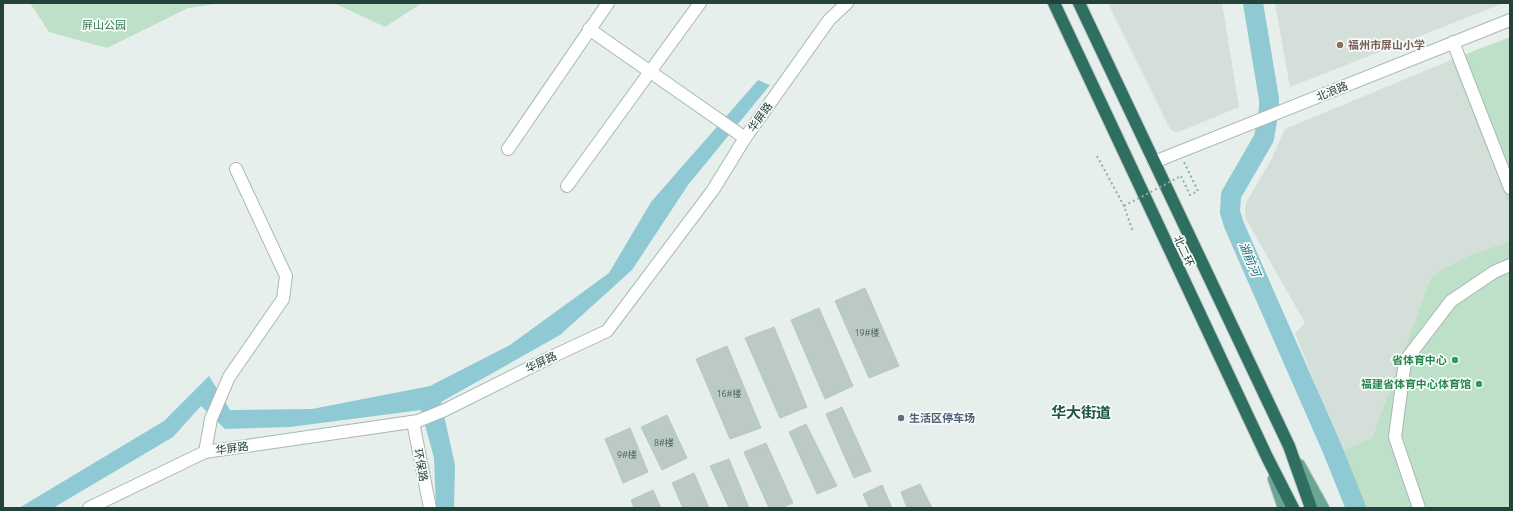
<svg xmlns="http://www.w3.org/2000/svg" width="1513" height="511" font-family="Ubuntu,'Noto Sans SC',sans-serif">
<rect width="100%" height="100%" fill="#e6efeb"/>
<g fill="#d4dfda">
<path d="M1108 3H1222L1239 107 1181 131 1175 132 1171 130 1169 127Z"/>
<path d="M1275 3H1504L1290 87Z"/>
<path d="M1451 60 1510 208V241L1449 265 1429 282 1372 438 1341 451 1295 333 1305 323 1246 219 1245 210 1246 203 1271 160 1285 129Z"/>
</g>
<g fill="#bfe0c8">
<path d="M30 3H222L188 8 107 48 49 32Z"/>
<path d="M334 3H422L385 27Z"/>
<path d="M1510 37V208L1451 60Z"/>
<path d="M1510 241V508H1363L1341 451 1372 438 1429 282C1443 262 1487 250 1510 241Z"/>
</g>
<path fill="#8ec9d4" d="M758 80 770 85 688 185 632 270 560 335 441 402 455 465 454 508H436L434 458 421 410 290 427 225 429 201 406 173 437 53 508H19L164 421 209 376 230 410 312 409 430 386 510 345 609 273 651 202Z"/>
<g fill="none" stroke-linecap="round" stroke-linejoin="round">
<path stroke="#8ec9d4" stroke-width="20" d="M1253 3 1269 99V109L1264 138 1231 195 1230 212 1234 225 1331 446 1356 508"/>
</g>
<g fill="#bbcac4" stroke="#b8c9c2">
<path d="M865 288 899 366 869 378 835 301Z"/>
<path d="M819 308 853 386 825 399 791 320Z"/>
<path d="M774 327 807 407 780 418 745 338Z"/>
<path d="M727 346 761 428 730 439 696 359Z"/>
<path d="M842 407 871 471 854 478 826 414Z"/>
<path d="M667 415 687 458 662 470 641 427Z"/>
<path d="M806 424 837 486 817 494 789 432Z"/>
<path d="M630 428 648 472 623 483 605 439Z"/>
<path d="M766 443 793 503 781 508H769L744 452Z"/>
<path d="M729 459 749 508H729L710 466Z"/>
<path d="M694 473 709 508H683L672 483Z"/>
<path d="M920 484 932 508H907L901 492Z"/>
<path d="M882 485 892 508H869L863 494Z"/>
<path d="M653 490 661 508H634L631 500Z"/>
</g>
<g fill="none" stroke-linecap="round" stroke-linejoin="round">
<g stroke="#a8b8b2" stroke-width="14">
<g id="minor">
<path d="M589 29 745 138"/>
<path d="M1453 42 1510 188"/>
<path d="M508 149 608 3"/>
<path d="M1154 162 1510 20"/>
<path d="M567 186 700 3"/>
<path d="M413 422 430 508"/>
<path d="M205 452 211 419 229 377 283 299 286 276 236 169"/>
<path d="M89 508 205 452 418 421 445 410 547 359 607 331 713 190 745 138 829 20 847 3"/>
<path d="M1419 508 1395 437 1405 361 1451 301 1494 272 1510 265"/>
</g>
</g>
<g stroke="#c2cac8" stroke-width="14">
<g id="major">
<path d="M1299 465 1323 508"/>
<path d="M1274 479 1284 508"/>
</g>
</g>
<g stroke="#c2cac8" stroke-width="14">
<g id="highway">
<path d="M1054 3 1267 457 1293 508"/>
<path d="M1079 3 1289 446 1311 508"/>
</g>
</g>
<g stroke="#86b3a5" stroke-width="2" stroke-dasharray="2 3" stroke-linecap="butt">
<path d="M1097 156 1124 206 1133 232"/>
<path d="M1181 176 1190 195 1198 191 1184 162"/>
</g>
<use href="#minor" stroke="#fff" stroke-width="12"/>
<use href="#major" stroke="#6aa596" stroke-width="12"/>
<use href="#highway" stroke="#2f6f62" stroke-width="12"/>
<path stroke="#86b3a5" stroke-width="2" stroke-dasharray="2 3" stroke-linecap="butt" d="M1124 206 1181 176"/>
</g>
<circle fill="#8d6e63" stroke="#f7fbf9" stroke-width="1.5" cx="1340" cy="45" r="4"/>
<g fill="#2e9e5b" stroke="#f7fbf9" stroke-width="1.5">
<circle cx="1455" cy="360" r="4"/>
<circle cx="1479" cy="384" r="4"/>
</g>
<circle fill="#5c6f8a" stroke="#f7fbf9" stroke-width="1.5" cx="901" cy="418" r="4"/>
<g text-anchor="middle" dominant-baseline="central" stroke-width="3.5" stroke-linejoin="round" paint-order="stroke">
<g font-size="9" fill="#4a645c">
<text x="867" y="333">19#楼</text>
<text x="729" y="394">16#楼</text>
<text x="664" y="443">8#楼</text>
<text x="627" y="455">9#楼</text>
</g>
<g font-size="11" fill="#2d7a4b" stroke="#f7fbf9">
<text x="104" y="25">屏山公园</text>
</g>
<g font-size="11" font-weight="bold" fill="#785e54" stroke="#f7fbf9" text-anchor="start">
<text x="1348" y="45">福州市屏山小学</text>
</g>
<g font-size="11" fill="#24423a" stroke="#f7fbf9">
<text transform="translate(1332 91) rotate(-22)">北浪路</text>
<text transform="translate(760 117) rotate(-55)">华屏路</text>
<text transform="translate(1184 251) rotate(65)">北二环</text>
<text transform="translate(541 362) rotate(-26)">华屏路</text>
<text transform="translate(232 448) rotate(-8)">华屏路</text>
<text transform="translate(421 465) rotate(79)">环保路</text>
</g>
<g font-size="11" font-weight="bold" fill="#27864d" stroke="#f7fbf9" text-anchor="end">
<text x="1447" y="360">省体育中心</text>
<text x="1471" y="384">福建省体育中心体育馆</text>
</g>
<g font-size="11" font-weight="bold" fill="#4e5e75" stroke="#f7fbf9" text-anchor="start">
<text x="909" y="418">生活区停车场</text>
</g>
<g font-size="12" font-style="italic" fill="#1c6f80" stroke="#f7fbf9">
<text transform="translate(1250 259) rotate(67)">湖前河</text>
</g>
<g font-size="15" font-weight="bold" fill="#1f5548" stroke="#f7fbf9">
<text x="1081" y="412">华大街道</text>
</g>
</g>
<rect width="1513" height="511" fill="none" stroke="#24423a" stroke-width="8"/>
</svg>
